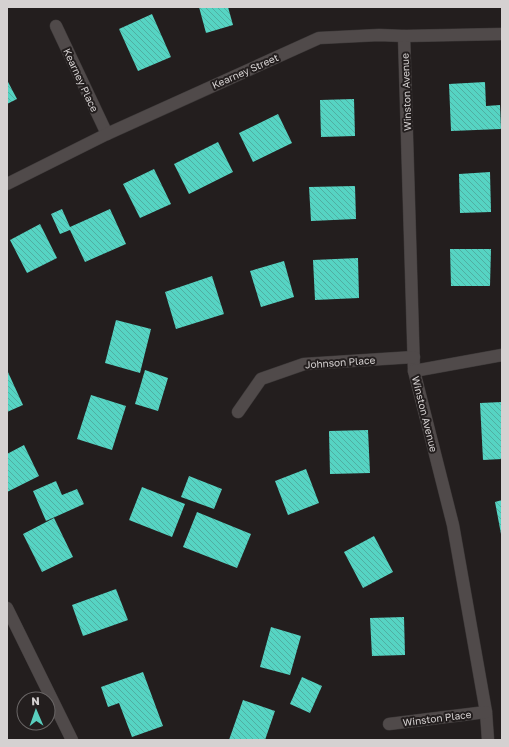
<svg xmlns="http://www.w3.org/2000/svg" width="509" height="747" font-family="'Golos Text',sans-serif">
<defs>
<pattern id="building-back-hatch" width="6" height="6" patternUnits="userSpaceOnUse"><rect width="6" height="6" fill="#56d4c3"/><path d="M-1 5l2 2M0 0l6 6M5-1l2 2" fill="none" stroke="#50afa2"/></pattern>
</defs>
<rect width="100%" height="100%" fill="#231e1e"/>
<g fill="url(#building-back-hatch)">
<path d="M199 7H228L233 25 206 33Z"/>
<path d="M152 14 171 57 138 71 119 29Z"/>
<path d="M7 80 17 99 7 104Z"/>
<path d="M485 82 486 106 500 105 501 129 451 131 449 84Z"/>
<path d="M354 99 355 136 321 137 320 100Z"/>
<path d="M278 114 292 143 253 162 239 133Z"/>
<path d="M218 142 233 172 189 194 174 164Z"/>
<path d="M154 169 171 204 140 218 123 184Z"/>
<path d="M490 172 491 212 460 213 459 174Z"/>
<path d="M355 186 356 219 311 221 309 187Z"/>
<path d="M62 209 70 227 110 209 126 244 85 262 70 230 60 234 51 214Z"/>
<path d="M40 224 57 258 27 273 10 240Z"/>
<path d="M450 249H491L490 286H451Z"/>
<path d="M358 258 359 298 315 300 313 260Z"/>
<path d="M284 261 294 297 261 307 250 271Z"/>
<path d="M212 276 224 314 176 329 165 292Z"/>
<path d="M116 320 151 329 140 373 105 363Z"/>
<path d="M7 370 23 405 7 412Z"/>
<path d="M145 370 168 378 158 411 135 404Z"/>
<path d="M91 395 126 406 112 450 77 439Z"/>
<path d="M502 402V459L483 460 480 403Z"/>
<path d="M368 430 370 473 330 474 329 431Z"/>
<path d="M24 445 39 476 7 492V454Z"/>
<path d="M306 469 319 503 288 515 275 481Z"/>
<path d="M189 476 222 489 214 509 181 497Z"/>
<path d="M56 481 62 495 77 489 84 504 46 521 33 491Z"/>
<path d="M142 487 185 504 172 537 129 520Z"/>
<path d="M502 500V534H501L495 502Z"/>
<path d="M197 512 251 534 237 568 183 547Z"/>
<path d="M54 518 73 557 42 572 23 534Z"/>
<path d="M374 536 393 572 363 588 344 552Z"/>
<path d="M116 589 128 620 83 636 72 605Z"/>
<path d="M404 617 405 655 372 656 370 618Z"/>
<path d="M271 627 301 636 290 675 260 667Z"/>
<path d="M143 672 163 726 132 737 119 703 108 707 101 687Z"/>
<path d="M302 677 322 686 310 713 290 704Z"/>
<path d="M243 700 275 711 265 740H229Z"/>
</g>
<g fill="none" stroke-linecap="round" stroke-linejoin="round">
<g stroke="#3c3838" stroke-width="13">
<g id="minor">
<path d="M56 26 107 134"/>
<path d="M404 36 414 371 453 525 486 712 488 740"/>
<path d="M7 184 107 134 319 38 379 35 404 36 502 34"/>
<path d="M414 371 502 355"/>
<path d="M238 412 261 379 304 364 414 357"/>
<path d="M7 608 72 740"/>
<path d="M389 724 486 712"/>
</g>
</g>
<use href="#minor" stroke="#504a4a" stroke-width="12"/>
</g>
<g text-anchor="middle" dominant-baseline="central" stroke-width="4" stroke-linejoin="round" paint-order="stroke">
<g font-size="10" fill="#d5d1d1" stroke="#231e1e">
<text transform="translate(245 71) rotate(-24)">Kearney Street</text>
<text transform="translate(81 80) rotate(65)">Kearney Place</text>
<text transform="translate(406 92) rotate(-92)">Winston Avenue</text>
<text transform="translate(340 362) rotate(-4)">Johnson Place</text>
<text transform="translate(425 414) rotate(76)">Winston Avenue</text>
<text transform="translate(437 718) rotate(-7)">Winston Place</text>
</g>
</g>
<rect width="509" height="747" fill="none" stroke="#d5d1d1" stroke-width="16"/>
<g transform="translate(36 711) rotate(358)"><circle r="19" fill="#231e1e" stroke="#6a6666"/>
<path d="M0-3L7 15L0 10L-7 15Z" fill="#59cebe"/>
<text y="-6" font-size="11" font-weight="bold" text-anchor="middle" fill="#d5d1d1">N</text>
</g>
</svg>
